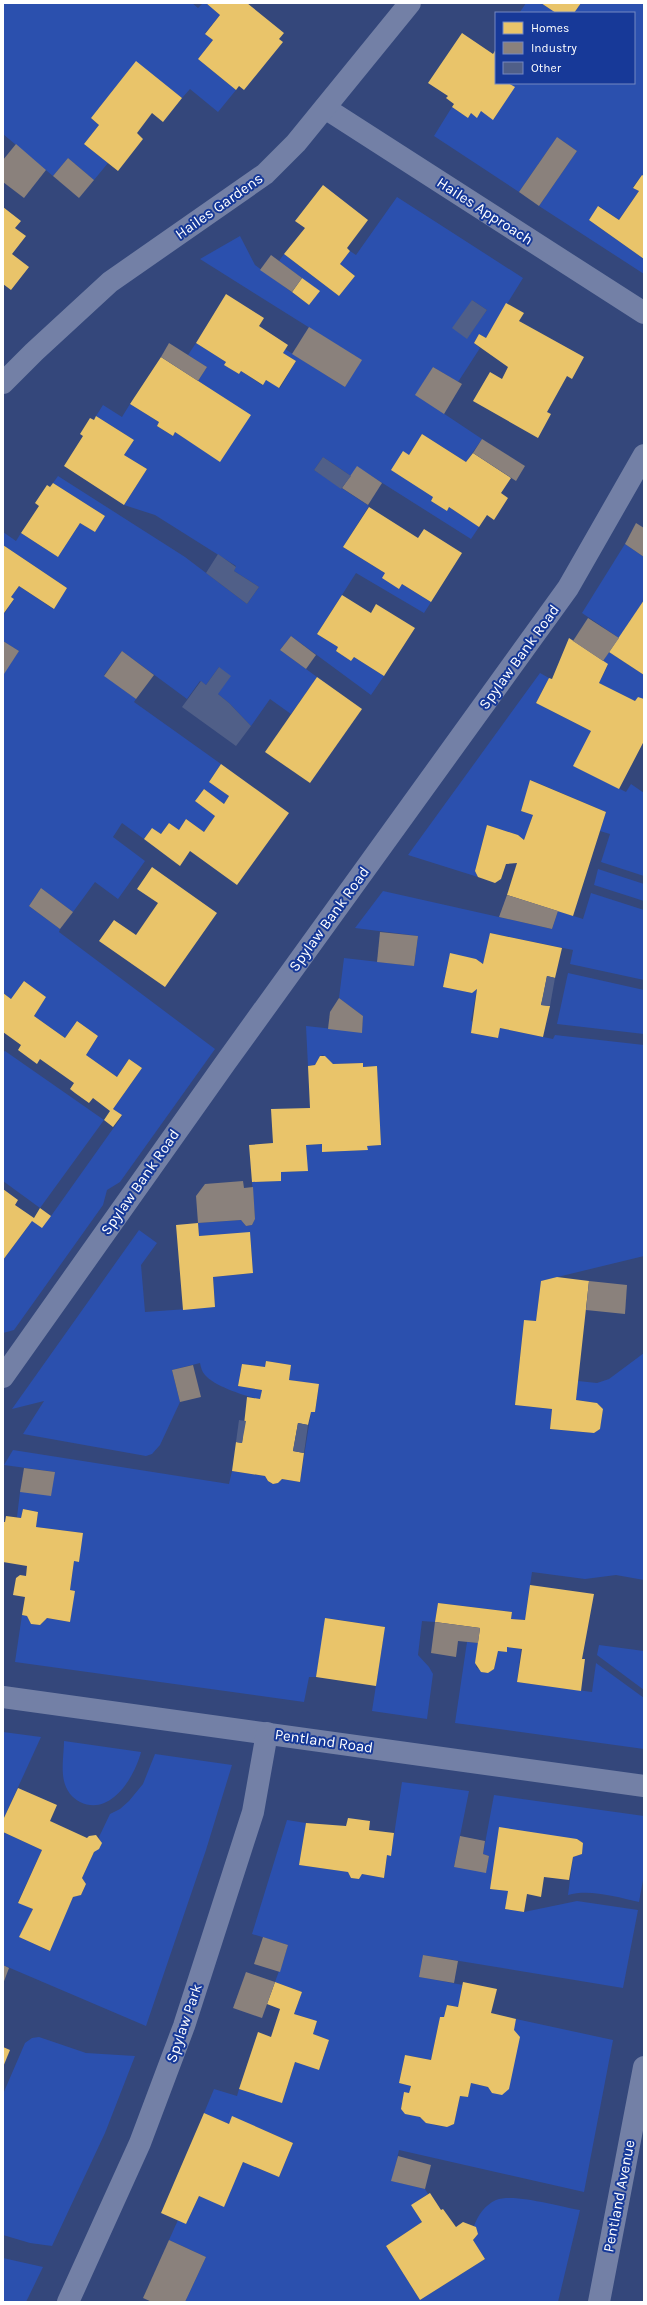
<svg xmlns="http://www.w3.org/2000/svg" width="647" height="2305" font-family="Karla,sans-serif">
<rect width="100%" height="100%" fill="#34477b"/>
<g fill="#2b50ae" fill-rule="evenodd">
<path d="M3 3H192L198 8 203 3H206L220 15 205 33 213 40 198 59 236 90 218 112 190 89 182 98 136 62 91 118 99 125 84 144 108 163 94 180 68 158 53 176 3 134Z"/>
<path d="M526 3H541L556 13H523L520 12Z"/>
<path d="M581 3H644V176L642 175 633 187 639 191 619 220 599 206 589 220 644 259V274L539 206 577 151 557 137 519 192 434 136 452 107 468 118 471 113 477 117 481 111 494 119 514 87 508 83H634V13H574Z"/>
<path d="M397 197 523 278 486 338 479 334 474 343 480 348 458 382 433 367 416 395 482 439 466 462 422 434 409 455 433 497 431 501 447 511 449 507 479 527 471 539 357 467 351 476 323 457 314 470 369 506 343 547 385 573 383 578 399 589 402 584 431 602 424 613 356 573 317 634 338 647 336 651 351 661 354 657 384 676 371 695 291 636 280 650 317 677 291 714 270 699 251 726 229 703 218 694 219 667 206 685 200 681 187 699 122 651 104 675 136 699 134 702 221 764 209 782 229 796 224 804 204 789 195 801 215 816 204 832 186 819 179 830 169 823 161 834 152 828 144 839 122 823 113 837 145 861 118 899 95 882 73 912 41 888 29 906 60 929 59 932 215 1049 120 1182 107 1190 103 1205 14 1330 3 1333V1260L32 1221 51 1216 122 1116 113 1109 142 1068 129 1059 117 1077 86 1055 98 1036 77 1021 65 1038 34 1016 46 997 24 981 11 999 3 993V674L19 651 3 641V612L5 613 14 599 11 597 19 586 53 609 67 588 3 545V532L16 541 21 533 58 557 80 523 95 532 105 516 53 483 58 476 185 557 247 604 259 587 234 571 236 566 155 515 124 505 147 469 124 455 134 440 96 416 103 405 122 417 130 404 159 422 157 426 173 436 175 432 220 461 250 415 198 381 207 367 188 355 196 343 226 362 225 365 239 374 241 371 262 385 266 380 280 388 296 361 283 353 285 349 345 387 361 360 200 259 240 236 255 265 309 305 319 291 279 261 284 254 339 296 355 276 340 264 350 251 356 255ZM472 300 487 310 467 338Z"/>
<path d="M625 544 644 557V600L619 638 582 613Z"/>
<path d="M609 652 644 675V699L638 697 635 701 599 683 608 665 603 661Z"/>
<path d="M540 673 549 678 536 703 591 731 574 766 626 792 631 784 644 793V876L601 862 610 834 600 831 606 812 531 780 521 811 533 815 524 840 518 835 487 825 475 871 478 877 408 855Z"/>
<path d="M598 869 644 884V901L594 885Z"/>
<path d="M383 891 552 929 558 911 583 919 591 893 644 910V980L570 964 573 950 490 933 483 964 476 959 450 954 443 986 471 993 477 989 471 1021 473 1022 471 1033 497 1038 500 1028 553 1039 555 1035 644 1045V1256L541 1281 536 1321 524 1320 515 1405 552 1409 550 1429 594 1433 600 1429 603 1409 597 1403 576 1400 578 1381 597 1383 609 1379 644 1353V1580L616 1575 585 1579 532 1572 525 1620 511 1619 512 1612 438 1603 435 1622 422 1621 418 1655 429 1667 433 1674 427 1719 372 1711 385 1627 326 1618 316 1677H309L304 1702 15 1662 22 1615 27 1616 31 1624 40 1625 47 1618 70 1622 74 1591 70 1590 74 1561 79 1562 82 1533 36 1527 38 1512 23 1509 21 1518 17 1517 20 1492 55 1472 4 1465 13 1450 229 1484 232 1471 265 1476C268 1483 272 1485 278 1483L282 1479 300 1482 311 1412H315L319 1385 289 1380 291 1365 266 1361 265 1367 242 1364 238 1386 262 1390 260 1399C247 1397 214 1386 205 1375 202 1372 201 1368 200 1363L172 1370 180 1402 160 1445 152 1454 146 1456 23 1434 44 1401 12 1409 139 1230 157 1243 141 1265 145 1312 215 1307 213 1277 253 1273 250 1233 199 1236 198 1223 241 1220 246 1226 252 1225 255 1219 252 1182 280 1181 281 1172 307 1171 306 1145 322 1144 323 1152 367 1150V1146L381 1145 377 1066 363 1067V1063L333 1064 323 1055 320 1056 315 1065 308 1066 306 1026 362 1032 363 1016 339 998 344 958 414 966 418 936 355 928Z"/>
<path d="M568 973 644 990V1034L557 1024Z"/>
<path d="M5 1051 104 1120 40 1208 3 1181V1052Z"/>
<path d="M467 1642 478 1643 476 1667 485 1673 494 1669 498 1651 507 1652V1647L521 1649 517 1682 592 1692 596 1663 644 1698V1749L455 1723Z"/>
<path d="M599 1645 644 1651V1690L597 1655Z"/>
<path d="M3 1732 41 1737 3 1820Z"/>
<path d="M64 1741 141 1752C135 1776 111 1817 80 1802 72 1798 66 1790 64 1781 61 1768 64 1753 64 1741Z"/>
<path d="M155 1754 232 1765 206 1850 146 2026 3 1965V1832L42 1850 18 1902 33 1909 20 1937 49 1951 73 1897 81 1895 86 1884 82 1878 94 1852 101 1846 99 1837 110 1814 120 1809 129 1801 143 1784Z"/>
<path d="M402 1782 469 1791 454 1866 486 1872 489 1856 483 1854 494 1795 644 1816V1875L639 1902C616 1897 590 1889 568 1895L573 1857 582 1854 583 1843 577 1839 490 1889 508 1891 506 1909 524 1912 577 1901 638 1910 623 1988 423 1955 420 1977 463 1985 458 2007 447 2005 444 2017H440L431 2060 405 2055 399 2083 411 2086 409 2093H404L401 2109C407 2116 413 2113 421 2118 431 2124 442 2130 454 2124L460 2096 468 2097 471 2083 488 2087 492 2093 516 2019 613 2040 584 2192 399 2150 392 2181 425 2189 428 2194 411 2205 422 2222 386 2246 420 2300 485 2259 473 2240 478 2234 474 2226C478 2215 485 2205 496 2200 515 2193 559 2207 580 2210L558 2302H185L206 2257 169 2240 178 2220 186 2224 199 2196 224 2206 243 2162 279 2177 293 2143 233 2117 229 2124 204 2113 214 2089 237 2096 239 2089 282 2103 295 2062 319 2070 329 2040 313 2034 317 2021 294 2014 302 1992 275 1982 279 1971H280L288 1945 252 1934 287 1820 306 1823 299 1865 348 1872 351 1878 359 1879 362 1874 384 1878 387 1855H391Z"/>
<path d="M39 2037 86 2053 135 2056 105 2133 52 2246 30 2243 3 2235V2094L25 2043 32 2038Z"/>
<path d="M3 2258 43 2267 26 2302H3Z"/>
</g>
<g fill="#e9c46a">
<path d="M206 3H247L284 33 279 39 283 42 244 90 239 86 236 90 198 59 213 40 205 34 220 15Z"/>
<path d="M541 3H581L574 13H556Z"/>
<path d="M462 33 493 54 496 49V83H508L515 87 493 120 481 111 477 118 471 113 468 118 452 107 454 104 446 98 448 96 428 83Z"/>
<path d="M136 61 182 98 163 122 152 113 137 133 143 139 118 171 84 144 99 125 91 118Z"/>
<path d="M642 175 644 176V259L589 220 598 206 619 220 639 191 633 188Z"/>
<path d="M323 185 368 220 347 248 350 251 340 264 355 276 339 296 284 254 305 228 295 221Z"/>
<path d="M3 207 21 221 15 228 26 236 12 254 29 267 11 290 3 284Z"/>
<path d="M302 278 320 291 309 305 292 292Z"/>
<path d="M226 294 264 318 259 326 288 345 283 353 296 361 279 388 266 380 263 385 241 371 239 374 224 365 226 362 196 343Z"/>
<path d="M506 303 524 313 519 321 584 357 572 379 567 376 547 412 551 414 538 438 473 401 490 372 502 379 508 367 474 343 479 334 486 338Z"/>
<path d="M161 357 251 415 220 462 175 432 173 436 157 426 159 422 130 404Z"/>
<path d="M96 416 134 440 124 455 147 469 124 505 64 466 83 436 80 434 90 418 94 420Z"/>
<path d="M422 434 466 462 473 453 511 478 501 493 508 498 494 520 487 515 479 527 449 507 447 511 431 501 433 497 391 470 403 451 409 455Z"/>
<path d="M53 483 105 516 95 532 80 523 58 557 21 533 39 506 35 503 47 485 50 487Z"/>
<path d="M369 507 418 538 424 529 462 553 431 602 402 584 399 589 382 578 385 573 343 547Z"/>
<path d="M3 545 67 588 54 609 19 586 11 597 14 599 4 613 3 612Z"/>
<path d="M342 595 371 613 376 604 415 628 384 676 354 657 351 661 336 651 338 647 317 634Z"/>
<path d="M644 600V675L609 652Z"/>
<path d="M569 638 608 664 599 683 635 701 638 697 644 699V741L619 789 573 766 591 731 536 703 549 678 552 679Z"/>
<path d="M317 677 362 709 310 783 265 752Z"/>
<path d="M221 764 289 813 237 885 190 851 180 866 144 839 152 828 161 834 169 823 179 830 186 819 204 832 215 816 195 801 204 789 224 804 229 796 209 782Z"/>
<path d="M530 780 606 812 573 916 507 895 517 863 506 864 501 879 495 883 478 877 475 871 487 825 518 835 524 840 533 815 521 811Z"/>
<path d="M152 867 217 913 165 987 99 941 114 920 136 935 158 903 137 889Z"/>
<path d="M490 933 562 948 555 978 547 976 543 997 541 1005 550 1006 543 1037 500 1028 498 1038 471 1033 477 989 472 993 443 987 450 953 476 959 483 964Z"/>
<path d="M24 981 46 997 34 1016 65 1038 77 1021 98 1036 86 1055 117 1077 129 1059 142 1068 113 1109 122 1115 113 1127 104 1120 110 1111 93 1098 89 1103 75 1093 70 1089 74 1083 40 1059 37 1064 18 1050 21 1045 3 1032V993L11 999Z"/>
<path d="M320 1056H325L333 1064 363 1063V1067L377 1066 381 1145 367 1146 368 1150 322 1152V1144L306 1145 308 1171 281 1172V1181L252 1182 249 1145 273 1143 271 1109 310 1108 308 1066 315 1065Z"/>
<path d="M3 1189 18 1200 15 1205 34 1218 40 1208 51 1216 42 1228 32 1221 3 1260Z"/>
<path d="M198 1223 199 1236 250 1232 253 1273 213 1277 215 1307 183 1310 176 1225Z"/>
<path d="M557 1277 589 1281 576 1400 597 1403 603 1409 600 1429 594 1433 550 1429 552 1409 515 1405 524 1320 536 1321 541 1281Z"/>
<path d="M266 1361 291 1365 289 1380 319 1384 315 1412H311L308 1425 298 1423 293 1451 304 1453 300 1482 282 1479 278 1483 273 1484 268 1481 265 1476 232 1471 236 1442 242 1443 247 1397 260 1399 262 1390 238 1386 242 1364 265 1367Z"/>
<path d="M23 1509 38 1512 36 1527 83 1533 79 1562 74 1561 70 1590 75 1591 70 1622 47 1618 40 1625 31 1624 27 1616 22 1615 25 1597 13 1595 16 1578 20 1575 26 1576 27 1566 3 1562V1522H5L6 1516 21 1518Z"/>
<path d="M530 1585 594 1594 582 1659H585L581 1691 517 1682 522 1649 507 1647V1652L498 1651 494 1669 488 1673 481 1672 475 1663 480 1628 435 1622 438 1603 512 1612 511 1619 525 1620Z"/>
<path d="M325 1618 385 1627 376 1686 316 1677Z"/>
<path d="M18 1788 57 1805 50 1821 87 1838 89 1836 96 1835 102 1843 99 1849 94 1852 82 1878 86 1884 81 1895 73 1897 50 1951 19 1937 33 1909 18 1903 42 1850 3 1832V1820Z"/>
<path d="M348 1818 370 1821 369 1830 394 1833 391 1856 387 1855 384 1878 362 1874 359 1879 351 1878 348 1872 299 1865 306 1823 346 1826Z"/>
<path d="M499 1827 577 1839 583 1843 582 1854 573 1857 569 1880 544 1877 541 1897 527 1894 524 1912 505 1909 508 1891 490 1889Z"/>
<path d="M275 1982 302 1992 294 2014 317 2021 313 2034 329 2040 319 2070 295 2062 282 2103 239 2089 258 2032 271 2037 280 2009 267 2004Z"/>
<path d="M463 1982 497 1989 491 2013 516 2019 514 2030 520 2037 509 2089 502 2095 492 2093 488 2087 471 2083 468 2097 460 2096 454 2124 447 2127 426 2123 420 2117 405 2114 401 2109 404 2092 409 2093 411 2086 399 2083 405 2055 431 2060 440 2017H444L447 2005 458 2007Z"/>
<path d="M3 2047 10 2050 3 2067Z"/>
<path d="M204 2113 229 2124 232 2116 293 2143 279 2177 243 2162 224 2207 199 2196 186 2224 161 2213Z"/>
<path d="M430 2193 441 2210 443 2209 456 2227 463 2222 476 2227 478 2234 473 2240 485 2259 420 2300 386 2246 422 2222 411 2205Z"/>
</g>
<g fill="#8a817c">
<path d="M557 137 577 151 539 206 519 192Z"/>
<path d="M16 144 46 170 24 198 3 182V160Z"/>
<path d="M68 158 94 180 79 198 53 176Z"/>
<path d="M271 255 302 278 292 292 260 270Z"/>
<path d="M309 327 362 360 345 387 292 354Z"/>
<path d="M169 343 207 367 198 381 161 357Z"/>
<path d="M433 367 462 384 444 414 415 395Z"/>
<path d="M482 439 525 466 516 481 473 453Z"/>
<path d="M357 466 382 483 368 505 342 488Z"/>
<path d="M636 523 644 528V557L625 544Z"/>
<path d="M588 618 619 638 603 661 573 641Z"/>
<path d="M291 636 316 655 306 669 280 650Z"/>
<path d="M3 641 19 651 4 674H3Z"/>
<path d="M122 651 154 675 136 699 104 676Z"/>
<path d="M41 888 73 912 60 929 29 906Z"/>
<path d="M507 895 558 911 552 929 499 917Z"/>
<path d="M380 932 418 936 414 966 377 962Z"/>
<path d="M339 998 363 1016 362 1033 328 1029 330 1012Z"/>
<path d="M243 1181 244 1188 253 1187 255 1219 252 1225 246 1226 241 1220 198 1223 196 1196 205 1184Z"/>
<path d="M589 1281 627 1285 625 1314 586 1310Z"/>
<path d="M193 1365 201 1397 180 1402 172 1370Z"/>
<path d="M24 1468 55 1472 51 1496 20 1492Z"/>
<path d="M435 1622 480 1628 478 1643 458 1641 456 1657 431 1653Z"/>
<path d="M460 1836 485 1841 483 1854 489 1856 486 1873 454 1867Z"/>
<path d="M263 1937 288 1945 280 1972 254 1964Z"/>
<path d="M423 1955 458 1961 454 1983 419 1977Z"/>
<path d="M3 1965 9 1968 3 1984Z"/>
<path d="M246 1972 275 1982 262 2018 233 2008Z"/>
<path d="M398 2156 431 2165 425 2189 391 2181Z"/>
<path d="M169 2240 206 2257 185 2302H152L143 2298Z"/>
</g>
<g fill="#505f88">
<path d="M472 300 487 310 467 339 452 328Z"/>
<path d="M323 457 351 476 341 489 314 470Z"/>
<path d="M218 554 236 567 234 571 259 587 247 604 206 573Z"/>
<path d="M219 667 231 676 218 694 229 703 251 726 236 746 182 707 201 681 206 685Z"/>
<path d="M547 976 555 978 550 1006 541 1005Z"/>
<path d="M239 1420 246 1421 242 1443 236 1442Z"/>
<path d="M298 1423 308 1425 304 1453 293 1451Z"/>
</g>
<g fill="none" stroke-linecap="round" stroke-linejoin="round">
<g stroke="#7380a6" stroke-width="22">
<path d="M325 108 644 313"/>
<path d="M3 383 34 352 110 282 265 174 296 143 410 3"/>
<path d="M3 1377 226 1062 568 588 644 455"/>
<path d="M3 1697 644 1786"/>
<path d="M68 2302 140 2143 184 2026 253 1812 267 1733"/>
<path d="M599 2302 644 2067"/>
</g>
</g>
<g text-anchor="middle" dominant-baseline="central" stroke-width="4" stroke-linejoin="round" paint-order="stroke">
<g font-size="15" fill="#fff" stroke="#173998">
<text transform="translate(219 206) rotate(-35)">Hailes Gardens</text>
<text transform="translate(485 211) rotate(33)">Hailes Approach</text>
<text transform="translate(519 657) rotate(-54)">Spylaw Bank Road</text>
<text transform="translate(329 919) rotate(-54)">Spylaw Bank Road</text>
<text transform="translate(140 1182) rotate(-55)">Spylaw Bank Road</text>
<text transform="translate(324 1741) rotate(8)">Pentland Road</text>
<text transform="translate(184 2023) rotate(-71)">Spylaw Park</text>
<text transform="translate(619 2196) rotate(-79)">Pentland Avenue</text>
</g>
</g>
<rect width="647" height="2305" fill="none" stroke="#ffffff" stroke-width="8"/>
<rect x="495" y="12" width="140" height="72" fill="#173998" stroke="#7488c1"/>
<rect x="503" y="22" width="20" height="12" fill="#e9c46a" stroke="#7488c1"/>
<text x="531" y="32" font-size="12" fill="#ffffff">Homes</text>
<rect x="503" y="42" width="20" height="12" fill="#8a817c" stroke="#7488c1"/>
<text x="531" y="52" font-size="12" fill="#ffffff">Industry</text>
<rect x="503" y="62" width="20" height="12" fill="#505f88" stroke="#7488c1"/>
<text x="531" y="72" font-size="12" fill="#ffffff">Other</text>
</svg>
